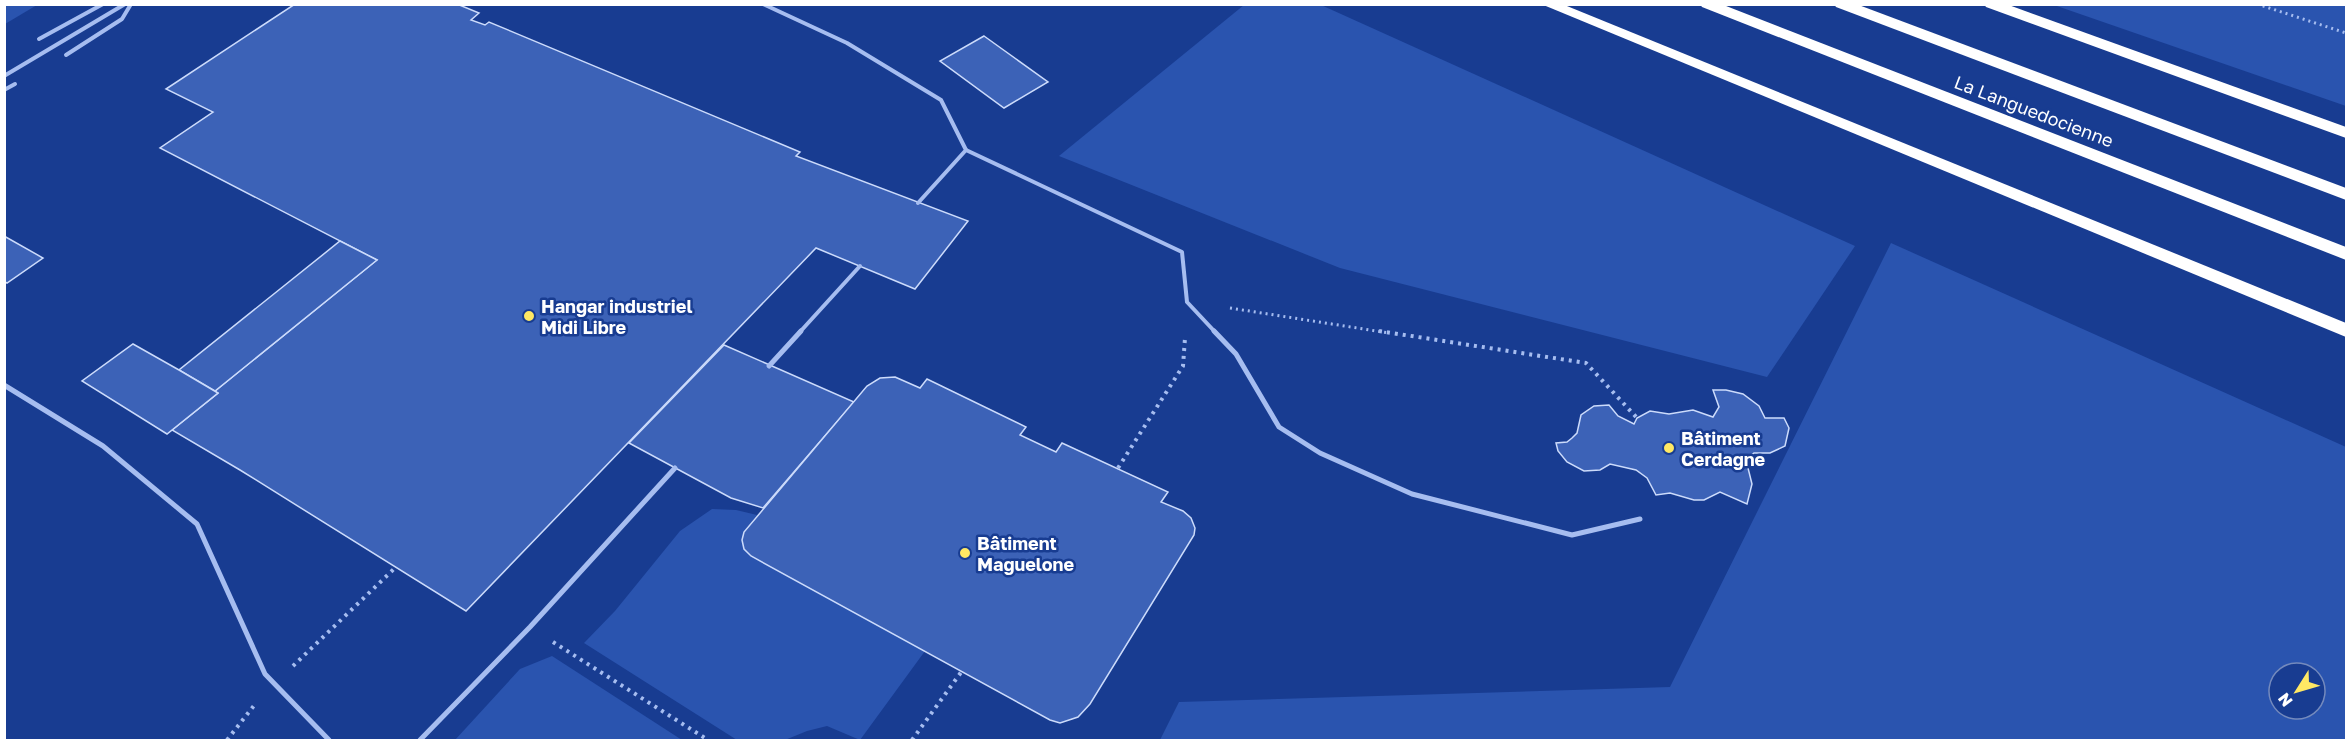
<svg xmlns="http://www.w3.org/2000/svg" width="2351" height="745" font-family="'Golos Text',sans-serif">
<rect width="100%" height="100%" fill="#183c91"/>
<g fill="#2a54af" fill-rule="evenodd">
<path d="M5 4H37V5L5 24Z"/>
<path d="M1244 5H1321L1855 246 1767 377 1340 268 1059 156Z"/>
<path d="M2054 5H2346V106Z"/>
<path d="M1891 243 2346 447V740H1160L1179 702 1670 687ZM2279 673H2315V709H2279Z"/>
<path d="M712 509 736 510 757 515C745 531 735 538 751 556L925 651 860 740 827 726 807 731 785 740H737L584 643 615 611 680 531Z"/>
<path d="M552 656 682 740H455L520 669Z"/>
</g>
<g fill="#3c62b7" stroke="#ccdbfb" stroke-width="1.5">
<path d="M295 4H457L479 13 471 20 485 25 489 22 800 152 796 156 968 221 915 289 816 248 466 611 240 470 172 430 218 393 215 391 377 260 160 148 213 112 166 89Z"/>
<path d="M984 36 1048 82 1004 108 940 61Z"/>
<path d="M4 236 43 258 7 283 4 281Z"/>
<path d="M340 241 377 260 215 391 179 370Z"/>
<path d="M133 344 179 370 218 393 167 434 82 381Z"/>
<path d="M724 345 854 402 763 508 731 498 629 443Z"/>
<path d="M895 377 920 388 927 379 1026 427 1020 435 1056 452 1062 443 1168 492 1161 502 1183 511 1191 518 1195 528 1194 535 1090 704 1078 717 1060 723 1050 720 751 556 744 549 742 540 744 532 867 386 880 378Z"/>
<path d="M1713 390H1726L1743 394 1759 406 1765 418H1784L1789 428 1785 446 1770 453H1754L1746 460 1752 484 1747 504 1720 492 1704 500H1694L1670 493 1656 495 1647 478 1636 470 1610 464 1600 470 1584 471 1567 462 1558 451 1556 443 1567 442 1572 438 1577 433 1581 415 1594 406 1609 405 1618 416 1634 424 1637 418 1650 411 1669 414 1693 410 1713 417 1719 407Z"/>
</g>
<g fill="none" stroke-linecap="round" stroke-linejoin="round">
<g stroke="#a6bdf0" stroke-width="3" stroke-dasharray="2 4" stroke-linecap="butt">
<path d="M2257 4 2346 33"/>
<path d="M1230 308 1389 333"/>
</g>
<g stroke="#a6bdf0" stroke-width="4" stroke-dasharray="3 5" stroke-linecap="butt">
<path d="M1379 331 1586 363 1637 418"/>
<path d="M1118 468 1183 366 1185 338"/>
<path d="M553 642 708 740"/>
<path d="M293 666 396 567"/>
<path d="M227 740 256 703"/>
<path d="M912 740 962 671"/>
</g>
<g stroke="#a6bdf0" stroke-width="4">
<path d="M763 4 847 43 941 100 966 150 918 203"/>
<path d="M39 39 103 4"/>
<path d="M66 55 122 19 131 4"/>
<path d="M4 76 125 4"/>
<path d="M4 90 15 84"/>
<path d="M966 150 1182 252 1187 302 1216 333"/>
<path d="M799 333 860 266"/>
</g>
<g stroke="#a6bdf0" stroke-width="5">
<path d="M1214 331 1236 354 1279 427 1320 453 1412 494 1572 535 1640 519"/>
<path d="M769 366 801 331"/>
<path d="M4 385 103 446 197 524 265 674 329 740"/>
<path d="M420 740 530 627 675 468"/>
</g>
<g fill="#fff" fill-rule="evenodd">
<path d="M1541 4H1562L2346 323V337Z"/>
<path d="M1700 4H1721L2346 247V260L1702 7Z"/>
<path d="M1834 4H1856L2346 188V200L1836 7Z"/>
<path d="M1984 4H2006L2346 127V138L1986 7Z"/>
</g>
</g>
<g fill="#ffe864" stroke="#183c91" stroke-width="2">
<circle cx="529" cy="316" r="6"/>
<circle cx="1669" cy="448" r="6"/>
<circle cx="965" cy="553" r="6"/>
</g>
<g text-anchor="middle" dominant-baseline="central" stroke-width="5" stroke-linejoin="round" paint-order="stroke">
<g font-size="18" fill="#fff" stroke="#183c91">
<text transform="translate(2034 111) rotate(21)">La Languedocienne</text>
</g>
<g font-size="18" font-weight="bold" fill="#fff" stroke="#183c91" text-anchor="start">
<text x="541" y="306">Hangar industriel<tspan x="541" dy="21">Midi Libre</tspan></text>
<text x="1681" y="438">Bâtiment<tspan x="1681" dy="21">Cerdagne</tspan></text>
<text x="977" y="543">Bâtiment<tspan x="977" dy="21">Maguelone</tspan></text>
</g>
</g>
<rect width="2351" height="745" fill="none" stroke="#ffffff" stroke-width="12"/>
<g transform="translate(2297 691) rotate(233)"><circle r="28" fill="#183c91" stroke="#748abd" stroke-width="1.5"/>
<path d="M0-4.5L10 22L0 15L-10 22Z" fill="#ffe864"/>
<text y="-9" font-size="16" font-weight="bold" text-anchor="middle" fill="#ffffff">N</text>
</g>
</svg>
